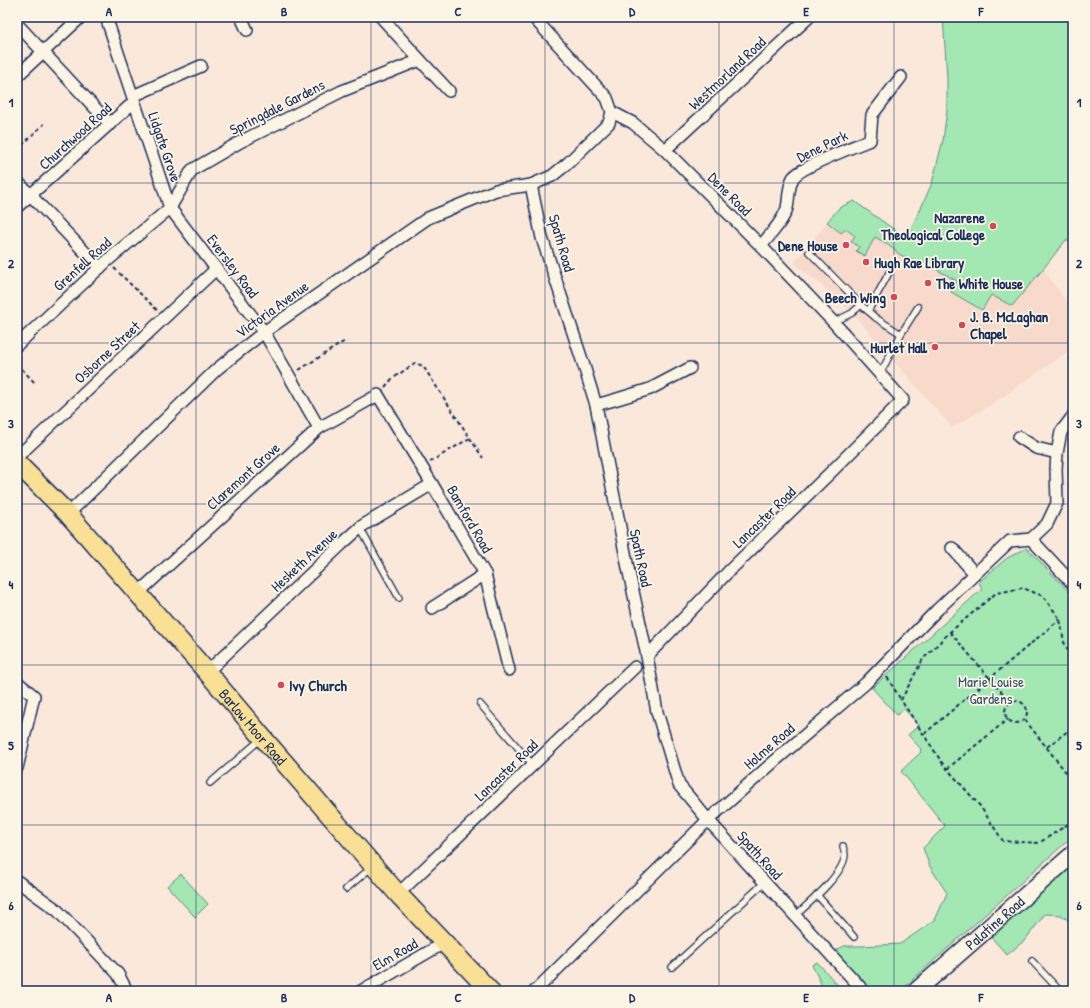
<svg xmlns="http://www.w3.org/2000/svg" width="1090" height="1008" font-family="'Patrick Hand',sans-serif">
<rect width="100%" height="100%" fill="#fae9da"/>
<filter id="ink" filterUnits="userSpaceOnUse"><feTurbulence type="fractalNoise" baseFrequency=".025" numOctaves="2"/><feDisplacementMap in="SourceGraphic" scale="8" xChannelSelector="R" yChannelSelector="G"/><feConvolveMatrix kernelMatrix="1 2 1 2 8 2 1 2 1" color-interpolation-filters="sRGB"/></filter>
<g filter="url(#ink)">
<path fill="#f8dacd" d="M943 17 1070 234 1043 269 1073 310V348L994 403 952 428 893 360 894 356 889 353H887L852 313 830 292 794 263 839 208 854 201 906 238 921 208 932 183 943 140 947 110V77Z"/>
<g fill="#a3e7b2" stroke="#5f8b88">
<path d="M943 17H1073V244L1066 240 1043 269 1012 306 991 295 982 310 951 292 957 281 919 260 916 263 899 254 887 244 875 237 865 256 856 251 859 247 851 241 855 236 846 229 841 233 827 222 839 208 854 201 906 238 921 208 932 183 943 140 947 110V77Z"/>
<path d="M1027 548 1073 596V836L900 991H872L835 951 844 946H861L900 944 935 920 947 893 930 867 923 848 945 826 901 771 921 752 920 750 921 749 908 735 919 725 904 709 897 715 872 688 982 589 979 582 1007 558Z"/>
<path d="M1073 863V924L1061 915 1045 914 1025 940 1007 955 991 937Z"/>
<path d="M181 874 208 904 195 917 167 886Z"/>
<path d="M817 962 843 991H823L822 986 812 965Z"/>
</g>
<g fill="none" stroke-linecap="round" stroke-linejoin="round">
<g stroke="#1b2f5e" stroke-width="8">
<g id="lane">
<path d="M809 252 861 305"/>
<path d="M868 311 890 271"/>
<path d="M834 322 852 313 861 305 876 318 901 334 880 374"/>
<path d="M901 334 918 307"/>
<path d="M360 528 399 598"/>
<path d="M480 704 533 765"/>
<path d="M210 783 261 739"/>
<path d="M346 889 372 867"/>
<path d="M817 895 854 937"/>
<path d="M795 916C809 903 844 874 845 855 845 852 843 848 843 846"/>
<path d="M1032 961 1060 991"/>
<path d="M672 967 765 882"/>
<path d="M1071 991 1073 990"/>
</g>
</g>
<g stroke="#1b2f5e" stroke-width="14">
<g id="street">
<path d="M106 17 170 208 264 332 319 428"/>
<path d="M241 17 247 30"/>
<path d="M381 17 420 60 449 91"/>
<path d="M533 17 607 98 612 112 633 123 665 150 761 246 837 326 903 400 830 473 729 571 647 656"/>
<path d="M17 24 110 124"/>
<path d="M17 76 81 17"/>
<path d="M133 96 201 66"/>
<path d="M612 112 609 123 568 163 552 176 531 185 542 238 584 366 596 405 628 568 647 656 657 712 679 785 708 820 860 987"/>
<path d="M665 150 809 17"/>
<path d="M17 181 100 268"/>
<path d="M17 207 134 102"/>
<path d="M761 246C769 236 784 220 787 208 789 199 788 187 793 178 800 167 855 146 870 140L872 115 901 77"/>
<path d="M17 345 107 261 170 208 192 170 240 142 342 91 420 60"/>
<path d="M596 405 614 400 650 389 690 368"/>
<path d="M1019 437 1036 448 1057 453"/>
<path d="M17 457 217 268"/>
<path d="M68 514 217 369 264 332 428 218 496 190 531 185"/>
<path d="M1031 539 1047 524 1057 503 1056 469 1057 453 1061 432 1073 416"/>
<path d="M1031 539 1073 584"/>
<path d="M952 548 975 574"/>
<path d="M138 593 319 428 378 395 432 484 485 574 509 670"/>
<path d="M432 608 485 574"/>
<path d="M207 672 342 544 362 526 432 484"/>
<path d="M17 682 34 696 17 768"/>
<path d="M17 881 57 910 118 974 127 991"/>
<path d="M398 894 635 667"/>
<path d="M361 991 444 943"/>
<path d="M535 991 708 820 777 759 866 683 938 609 1010 541 1031 539"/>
</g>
</g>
<g stroke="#1b2f5e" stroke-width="19">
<g id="secondary">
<path id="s1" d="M916 991 1073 854"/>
</g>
</g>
<g stroke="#1b2f5e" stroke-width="21">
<g id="primary">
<path id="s2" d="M17 463 68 514 207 672 263 738 398 894 490 991"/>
</g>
</g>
<g stroke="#1b2f5e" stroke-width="2" stroke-dasharray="4 3" stroke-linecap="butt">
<path d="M17 150 44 124"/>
<path d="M114 268 157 310"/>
<path d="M17 364 36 384"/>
<path d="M299 370 345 341"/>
<path d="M385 387 392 379 415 363 423 366 483 458"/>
<path d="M430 462 470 438"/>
<path d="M950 632 1010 702"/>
<path d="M1073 656 1067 649 1064 642 1060 619 1043 596 1023 588 996 593 950 632 923 659 901 700 943 764 980 806 1003 841 1039 843 1073 821"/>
<path d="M887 677 901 700"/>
<circle cx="1016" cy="712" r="11"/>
<path d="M1025 720 1073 781"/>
<path d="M924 734 1060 619"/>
<path d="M1047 747 1073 727"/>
<path d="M947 769 1008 719"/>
</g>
<use href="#lane" stroke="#fcf5e5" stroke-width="5.5"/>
<use href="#street" stroke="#fcf5e5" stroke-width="11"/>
<use href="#secondary" stroke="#fcf5e5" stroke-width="16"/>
<use href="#primary" stroke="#fadf96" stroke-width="18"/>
</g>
</g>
<path fill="none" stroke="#1b2f5e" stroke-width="1" stroke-opacity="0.55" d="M196 17V991M371 17V991M545 17V991M719 17V991M894 17V991M17 183H1073M17 343H1073M17 504H1073M17 665H1073M17 825H1073"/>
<g fill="#d1495b" stroke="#fcf5e5" stroke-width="1.5">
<circle cx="993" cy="226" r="4"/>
<circle cx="846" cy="245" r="4"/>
<circle cx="866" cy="262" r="4"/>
<circle cx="928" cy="283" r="4"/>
<circle cx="894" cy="297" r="4"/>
<circle cx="962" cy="325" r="4"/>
<circle cx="935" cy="347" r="4"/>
<circle cx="281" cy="685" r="4"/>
</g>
<g text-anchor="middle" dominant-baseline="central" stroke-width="3.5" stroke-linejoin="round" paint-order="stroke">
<g font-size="15" fill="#1b2f5e" stroke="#fcf5e5">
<text transform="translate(727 73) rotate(-43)">Westmorland Road</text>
<text transform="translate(277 107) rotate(-27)">Springdale Gardens</text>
<text transform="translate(75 136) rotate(-42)">Churchwood Road</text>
<text transform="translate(822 146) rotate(-26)">Dene Park</text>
<text transform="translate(165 147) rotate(71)">Lidgate Grove</text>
<text transform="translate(730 194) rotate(45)">Dene Road</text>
<text transform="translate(562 243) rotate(74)">Spath Road</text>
<text transform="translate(82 264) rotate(-42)">Grenfell Road</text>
<text transform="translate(233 266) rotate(53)">Eversley Road</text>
<text transform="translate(272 309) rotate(-36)">Victoria Avenue</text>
<text transform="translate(107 352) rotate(-43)">Osborne Street</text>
<text transform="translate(243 476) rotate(-42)">Claremont Grove</text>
<text transform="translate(764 517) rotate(-44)">Lancaster Road</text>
<text transform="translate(470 519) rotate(60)">Bamford Road</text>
<text transform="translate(641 558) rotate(78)">Spath Road</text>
<text transform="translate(304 560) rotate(-43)">Hesketh Avenue</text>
<text stroke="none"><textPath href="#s2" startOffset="354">Barlow Moor Road</textPath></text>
<text transform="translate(769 746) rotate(-41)">Holme Road</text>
<text transform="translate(506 770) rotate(-44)">Lancaster Road</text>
<text transform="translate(760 855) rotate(48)">Spath Road</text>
<text stroke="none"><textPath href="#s1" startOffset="104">Palatine Road</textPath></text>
<text transform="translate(395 954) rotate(-30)">Elm Road</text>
</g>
<g font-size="15" font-weight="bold" fill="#1b2f5e" stroke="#fcf5e5" text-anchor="end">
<text x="985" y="217">Nazarene<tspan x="985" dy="17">Theological College</tspan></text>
<text x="838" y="245">Dene House</text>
<text x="874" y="262" text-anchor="start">Hugh Rae Library</text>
<text x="936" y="283" text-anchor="start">The White House</text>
<text x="886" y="297">Beech Wing</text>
<text x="970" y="316" text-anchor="start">J. B. McLaghan<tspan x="970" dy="17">Chapel</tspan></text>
<text x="927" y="347">Hurlet Hall</text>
<text x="289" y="685" text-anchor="start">Ivy Church</text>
</g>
<g font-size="15" fill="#36546f" stroke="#fcf5e5">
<text x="991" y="681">Marie Louise<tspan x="991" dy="17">Gardens</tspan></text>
</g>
</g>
<rect width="1090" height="1008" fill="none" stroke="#fcf5e5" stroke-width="44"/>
<rect x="22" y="22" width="1046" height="964" fill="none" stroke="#1b2f5e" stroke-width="1.5"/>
<g font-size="13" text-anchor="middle" font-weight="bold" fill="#1b2f5e">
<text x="109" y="16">A</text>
<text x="284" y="16">B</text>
<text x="458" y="16">C</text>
<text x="632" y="16">D</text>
<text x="806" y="16">E</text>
<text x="981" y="16">F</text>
<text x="11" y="107">1</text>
<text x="1079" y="107">1</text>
<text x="11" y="268">2</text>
<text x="1079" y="268">2</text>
<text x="11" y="428">3</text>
<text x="1079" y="428">3</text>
<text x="11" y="589">4</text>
<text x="1079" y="589">4</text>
<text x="11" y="750">5</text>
<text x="1079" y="750">5</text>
<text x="11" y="910">6</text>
<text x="1079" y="910">6</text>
<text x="109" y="1002">A</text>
<text x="284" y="1002">B</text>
<text x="458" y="1002">C</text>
<text x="632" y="1002">D</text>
<text x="806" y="1002">E</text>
<text x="981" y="1002">F</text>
</g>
</svg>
